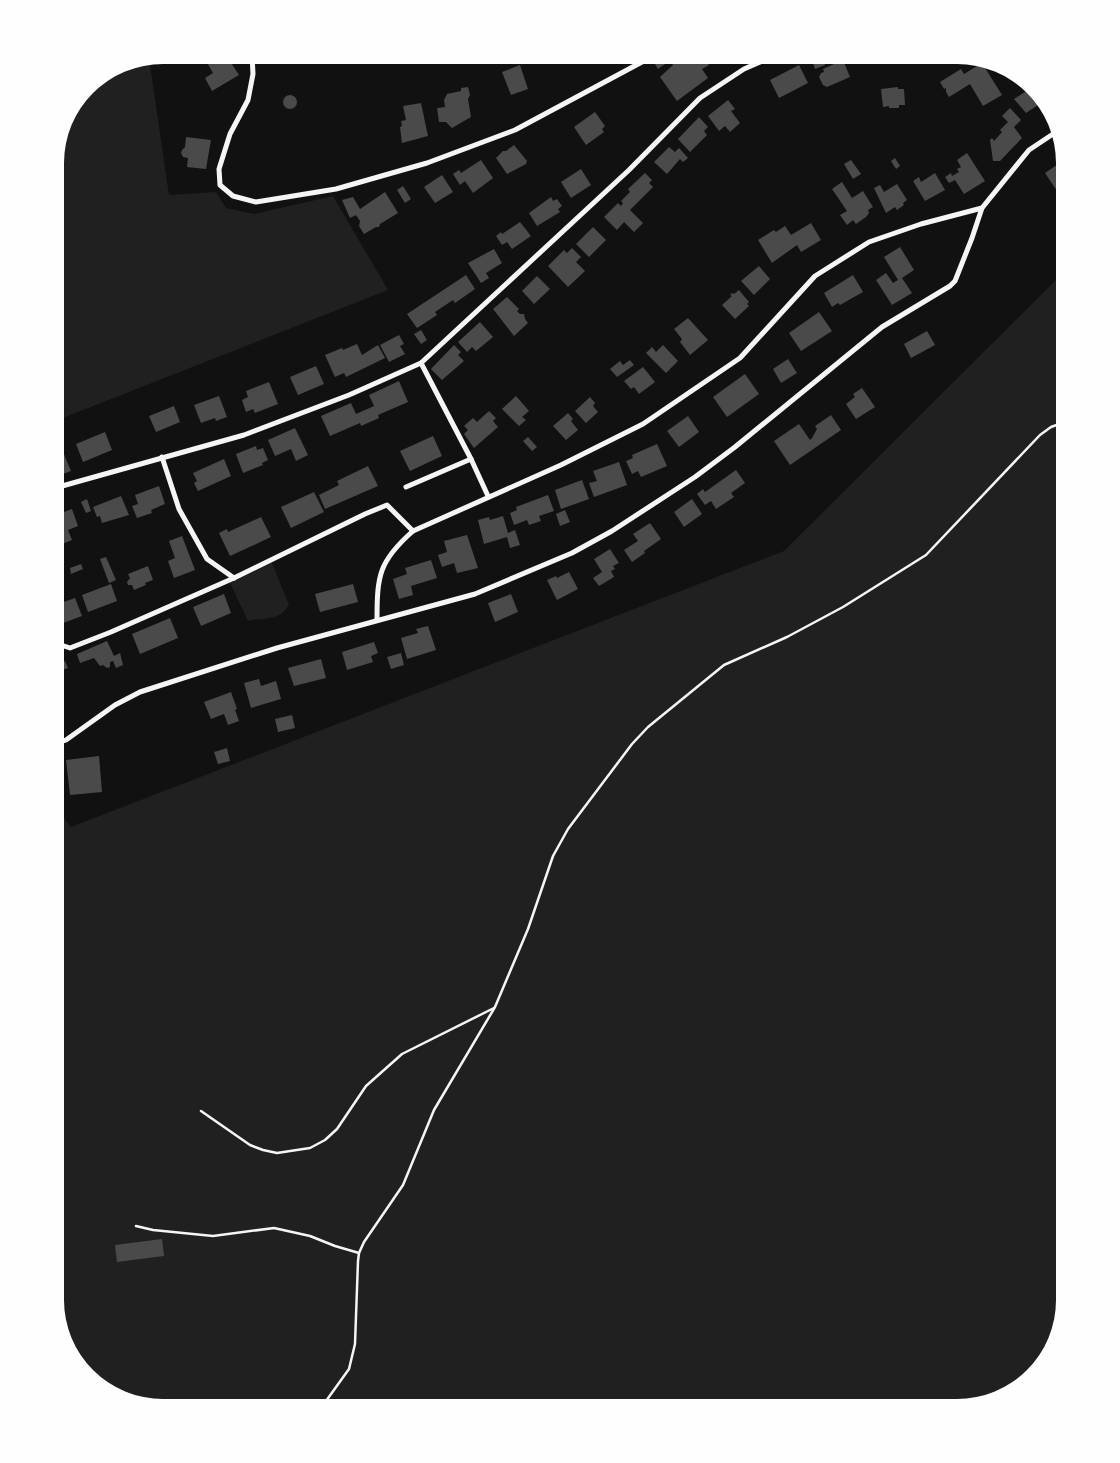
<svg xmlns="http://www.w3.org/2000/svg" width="1120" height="1463" font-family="'Exo 2',sans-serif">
<rect width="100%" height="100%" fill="#111"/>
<g fill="#202020">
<path d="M149 58 169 195 216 192 226 208 254 214 333 196 388 290 55 421V156L66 115 92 82 122 63Z"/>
<path d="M1065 271V1300L1051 1354 1017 1390 957 1408H163L109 1394 73 1360 55 1300V807L71 827 784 551Z"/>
<path d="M272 563 289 605C277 623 267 616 248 621L230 583Z"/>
</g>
<g fill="#4a4a4a">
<path d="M193 55H216L217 57 226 55 239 75 212 91 205 78 213 73 204 57 197 62Z"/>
<path d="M496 55H511L512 60 500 64Z"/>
<path d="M574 55H600L601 58 592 59V62L578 63 577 58Z"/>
<path d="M673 55H702L709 65 702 69 708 78 677 101 660 77 673 65 669 59Z"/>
<path d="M661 59 665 64 658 69 655 64Z"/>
<path d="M823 59 825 65 815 69 813 63Z"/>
<path d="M843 60 850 77 827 87 823 85 819 77 821 73 824 72 823 69Z"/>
<path d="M982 63 1002 95 983 106 970 84 949 97 946 92V88L944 89 940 82 961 69 964 74Z"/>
<path d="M520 65 528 89 511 95 502 72Z"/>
<path d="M799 65 808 83 779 98 770 80Z"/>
<path d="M468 87 470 95 468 99 471 117 452 128 446 122H439L437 108 445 107 444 100 447 94 461 91V88Z"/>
<path d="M898 87V89H904L905 105H899V108H889V106L883 107 881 89Z"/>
<path d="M1031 88 1044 101 1026 113 1014 99Z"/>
<circle cx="290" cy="102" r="7"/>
<path d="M728 100 735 109 731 111 740 123 730 132 725 126 719 131 708 116Z"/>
<path d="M421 103 428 136 402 143 400 127 402 126 401 121 406 120 403 106Z"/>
<path d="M1010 108 1021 120 1014 127 1022 138 1000 161H993L990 140 992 138 994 141 1002 132 1000 130 1008 122 1002 116Z"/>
<path d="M595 112 605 126 602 129 604 132 586 145 574 127Z"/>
<path d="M699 117 708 127 704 131 707 135 690 152 678 139Z"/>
<path d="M186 137 211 140 206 169 187 167 188 158 183 157 181 153 182 150 185 147Z"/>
<path d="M514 145 527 161 526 164 507 174 496 158 503 151H506Z"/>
<path d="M669 147 675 152 679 148 688 158 683 162 680 159 667 174 654 162Z"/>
<path d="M967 153 985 181 964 194 955 180 949 183 945 177 951 173 952 176 959 172 957 169 961 167 957 160Z"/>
<path d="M895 158 900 166 896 169 891 161Z"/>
<path d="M481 160 493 178 473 193 465 181 460 185 453 174 459 170 461 173Z"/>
<path d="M851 160 861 174 853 179 844 164Z"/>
<path d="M1064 160 1065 163V203L1045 173Z"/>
<path d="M581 169 591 185 571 198 561 182Z"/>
<path d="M645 173 652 180 649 183 653 187 630 210 643 223 634 232 624 222 617 230 604 217 618 203 621 206 623 203 621 201 630 192 628 189Z"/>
<path d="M935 173 945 190 925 201 913 181 919 177 921 182Z"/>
<path d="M442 175 453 192 435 203 424 187Z"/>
<path d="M842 182 852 198 863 191 873 207 868 210 869 213 866 217 856 224 853 220 847 225 840 215 847 211 832 189Z"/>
<path d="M897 184 907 200 903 203 904 205 897 210 895 207 886 213 874 188 880 185 884 192Z"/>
<path d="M403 186 411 199 405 203 397 190Z"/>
<path d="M385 192 398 213 380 224 379 227H376L364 234 359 226 360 221 356 215 350 218 342 200 353 197 360 209Z"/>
<path d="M551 197 553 201 557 199 562 206 558 209 560 212 537 226 529 213Z"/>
<path d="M520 222 531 236 512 249 507 242 502 245 496 236 501 232 502 234Z"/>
<path d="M811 223 821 240 801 252 797 245 772 263 758 240 774 230 776 232 785 226 791 235Z"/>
<path d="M593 227 606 240 589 257 576 244Z"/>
<path d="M900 247 914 270 902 278 912 293 892 305 876 280 886 273 893 283 898 280 884 257Z"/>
<path d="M572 248 581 257 576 262 585 271 568 287 548 266 564 250 567 253Z"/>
<path d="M494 249 502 263 486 273 489 278 481 283 468 263Z"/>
<path d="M759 266 770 279 754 295 741 281Z"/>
<path d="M466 275 475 289 455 303 453 300 435 312 437 315 417 328 407 314Z"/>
<path d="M853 275 863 292 840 305 838 303 832 307 824 293Z"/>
<path d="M537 276 550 289 534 304 522 291Z"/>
<path d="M739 290 749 302 747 304 749 306 735 319 722 305 732 296 730 295 732 293 734 294Z"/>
<path d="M507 297 519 309 517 311 520 314H524L525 319 528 323 514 336 493 309Z"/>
<path d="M819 312 832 331 801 351 789 333Z"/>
<path d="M688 318 708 340 690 355 680 342 682 339 674 329Z"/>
<path d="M480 322 493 337 476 351 472 347 467 352 458 342Z"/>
<path d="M421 330 427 340 421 344 414 334Z"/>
<path d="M927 331 935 345 911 358 904 344Z"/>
<path d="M399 335 404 344 400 346 405 354 389 362 380 345Z"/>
<path d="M357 344 362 355 378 345 385 358 346 377 344 373 335 377 325 355 342 348 343 350Z"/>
<path d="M454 345 461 352 458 355 464 361 442 380 431 369Z"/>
<path d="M663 345 678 361 666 373 646 353 652 347 656 352Z"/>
<path d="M788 359 797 373 781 383 773 369Z"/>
<path d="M630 360 634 365 617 377 610 369 620 361 623 365Z"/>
<path d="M316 366 324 384 298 395 290 377Z"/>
<path d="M643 367 655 382 639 394 634 387 631 389 624 381Z"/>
<path d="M745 374 759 394 727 417 713 397Z"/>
<path d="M399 381 408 402 378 415 379 418 361 426 360 423 330 436 321 416 351 403 356 414 374 406 369 395Z"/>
<path d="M269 382 278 404 255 413 253 409 246 412 242 400 248 397 246 391Z"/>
<path d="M862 388 875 407 856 419 846 404 855 397 853 394Z"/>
<path d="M219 396 227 417 216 421 215 418 201 423 194 405Z"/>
<path d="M516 396 529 411 522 417 526 420 519 426 502 409Z"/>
<path d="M590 397 595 403 593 406 598 412 586 423 575 411Z"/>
<path d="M174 406 180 422 156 432 149 416Z"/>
<path d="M489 411 496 418 493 421 498 427 474 448 464 434 468 430 464 426 473 418 477 422Z"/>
<path d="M568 413 573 419 571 421 578 430 566 440 553 426Z"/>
<path d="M831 415 841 430 790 465 774 441 799 424 810 440 812 438 817 429 815 426Z"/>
<path d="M688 416 699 432 679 447 667 431Z"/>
<path d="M295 428 308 455 296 461 291 449 275 456 268 440Z"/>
<path d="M105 432 112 450 83 462 76 444Z"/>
<path d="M433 436 442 456 410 471 400 451Z"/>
<path d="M528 437 537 447 532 451 523 441Z"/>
<path d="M657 444 667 466 641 477 638 471 632 474 626 461 633 458 632 455Z"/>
<path d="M256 446 257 450 263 448 268 460 262 463 263 465 243 473 236 454Z"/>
<path d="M61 447 71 471 55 477V458L57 457 55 449Z"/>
<path d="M224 459 231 476 198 491 194 483 197 481 193 473Z"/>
<path d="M619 462 627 485 594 497 589 483 597 481 593 471Z"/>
<path d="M368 466 378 486 325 509 319 495 339 485 337 481Z"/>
<path d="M736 470 745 483 731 493 734 497 716 509 711 501 705 505 697 494 703 489 705 492Z"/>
<path d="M582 480 589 499 561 509 555 490Z"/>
<path d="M159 486 165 504 151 510 152 513 137 518 132 506 138 504 135 495Z"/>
<path d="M314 492 324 512 291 528 281 507Z"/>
<path d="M548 495 554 511 539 516 541 521 529 525 527 520 514 525 510 513 517 510 516 507Z"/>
<path d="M121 496 129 515 102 523 100 516 97 517 93 507Z"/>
<path d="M87 499 91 511 86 513 81 502Z"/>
<path d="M692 499 702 514 684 527 674 512Z"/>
<path d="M72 509 78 526 68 530 72 540 62 544 55 526V513L62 510 64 512Z"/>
<path d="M565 510 570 522 560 526 556 514Z"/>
<path d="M503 516 508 533 515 530 520 545 510 548 507 537 484 544 478 520 489 517 490 520Z"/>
<path d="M261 517 271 537 230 556 219 533 227 529 228 532Z"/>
<path d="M650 523 661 539 644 551 645 553 632 562 624 550 638 541 633 534Z"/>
<path d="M467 535 478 568 457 573 454 563 442 567 438 555 447 552 444 541Z"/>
<path d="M182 536 195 570 174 578 168 561 175 558 169 541Z"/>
<path d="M610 549 619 563 613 566 615 569 611 571 614 577 599 586 593 578 602 572 594 559Z"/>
<path d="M106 557 116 580 109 583 100 559Z"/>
<path d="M431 560 437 578 411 586 413 595 399 599 393 579 407 574 405 568Z"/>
<path d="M81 564 83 569 71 574 70 568Z"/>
<path d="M148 566 153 580 145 583 146 585 134 590 132 585H128L127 582 130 578 128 574Z"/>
<path d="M569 572 578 589 557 600 547 580 556 576 557 578Z"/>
<path d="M111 584 117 601 88 612 82 595Z"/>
<path d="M353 584 358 602 320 612 315 594Z"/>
<path d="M224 594 231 613 201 626 193 607Z"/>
<path d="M511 594 518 612 495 622 488 603Z"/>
<path d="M75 598 82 616 55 626V605Z"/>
<path d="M170 618 178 638 140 654 132 634Z"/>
<path d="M428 626 436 650 407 659 401 638 418 633 416 629Z"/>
<path d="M107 641 114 656 120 653 123 665 116 668 113 661 110 662V667L107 668 103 665 100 666 94 658 80 663 77 654Z"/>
<path d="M374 642 378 653 371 656 373 662 347 670 342 652Z"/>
<path d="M401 653 404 665 391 669 387 657Z"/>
<path d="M321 659 326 678 294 686 288 668Z"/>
<path d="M65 661 68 668 60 671 57 664Z"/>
<path d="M259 679 261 686 276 681 281 699 251 708 244 683Z"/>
<path d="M231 692 237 709 235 710 239 721 228 725 224 714 211 719 204 702Z"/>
<path d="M292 715 295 728 278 732 275 719Z"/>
<path d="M227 748 230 761 218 764 214 752Z"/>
<path d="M99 756 102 792 70 795 66 760Z"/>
<path d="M162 1239 164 1256 117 1262 115 1245Z"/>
</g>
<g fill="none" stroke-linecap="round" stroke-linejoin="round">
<g stroke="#f5f5f5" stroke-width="2.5">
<path d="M305 55H323"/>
<path d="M201 1111 250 1145 263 1150 277 1153 310 1148 325 1140 337 1129 366 1086 402 1054 494 1008"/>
<path d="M136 1226 153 1230 213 1236 274 1228 310 1236 335 1246 359 1253"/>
<path d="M321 1408 349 1369 355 1344 358 1261 359 1253 364 1242 403 1185 434 1110 495 1007 528 929 553 856 568 829 632 744 648 727 724 665 787 637 843 607 926 555 1040 435 1051 427 1065 422"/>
</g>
<g stroke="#f5f5f5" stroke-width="5">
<path d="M252 55 253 74 248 100 230 134 219 169 220 185 233 196 256 202 336 189 427 163 515 130 655 55"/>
<path d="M883 55C902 61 917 60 936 55"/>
<path d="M421 363 471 459 488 496"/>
<path d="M162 457 179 509 207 559 234 578"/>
<path d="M406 487 471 459"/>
<path d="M55 488 244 435 349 395 421 363 629 170 700 98 744 69 776 55"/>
<path d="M377 620C377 575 379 561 413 531L561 465 643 424 740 358 815 276 869 242 921 224 982 208 1029 150 1056 132"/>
<path d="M55 643 70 648 111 632 234 578 365 514 387 505 413 531"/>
<path d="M55 744 66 740 115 705 140 692 277 648 475 594 572 553 612 531 695 477 735 447 882 327 950 286 955 281 972 238 982 208"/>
</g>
</g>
<path d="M0 0H1120V1463H0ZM163 64H957A99 99 0 0 1 1056 163V1300A99 99 0 0 1 957 1399H163A99 99 0 0 1 64 1300V163A99 99 0 0 1 163 64Z" fill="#fefefe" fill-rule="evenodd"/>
</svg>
